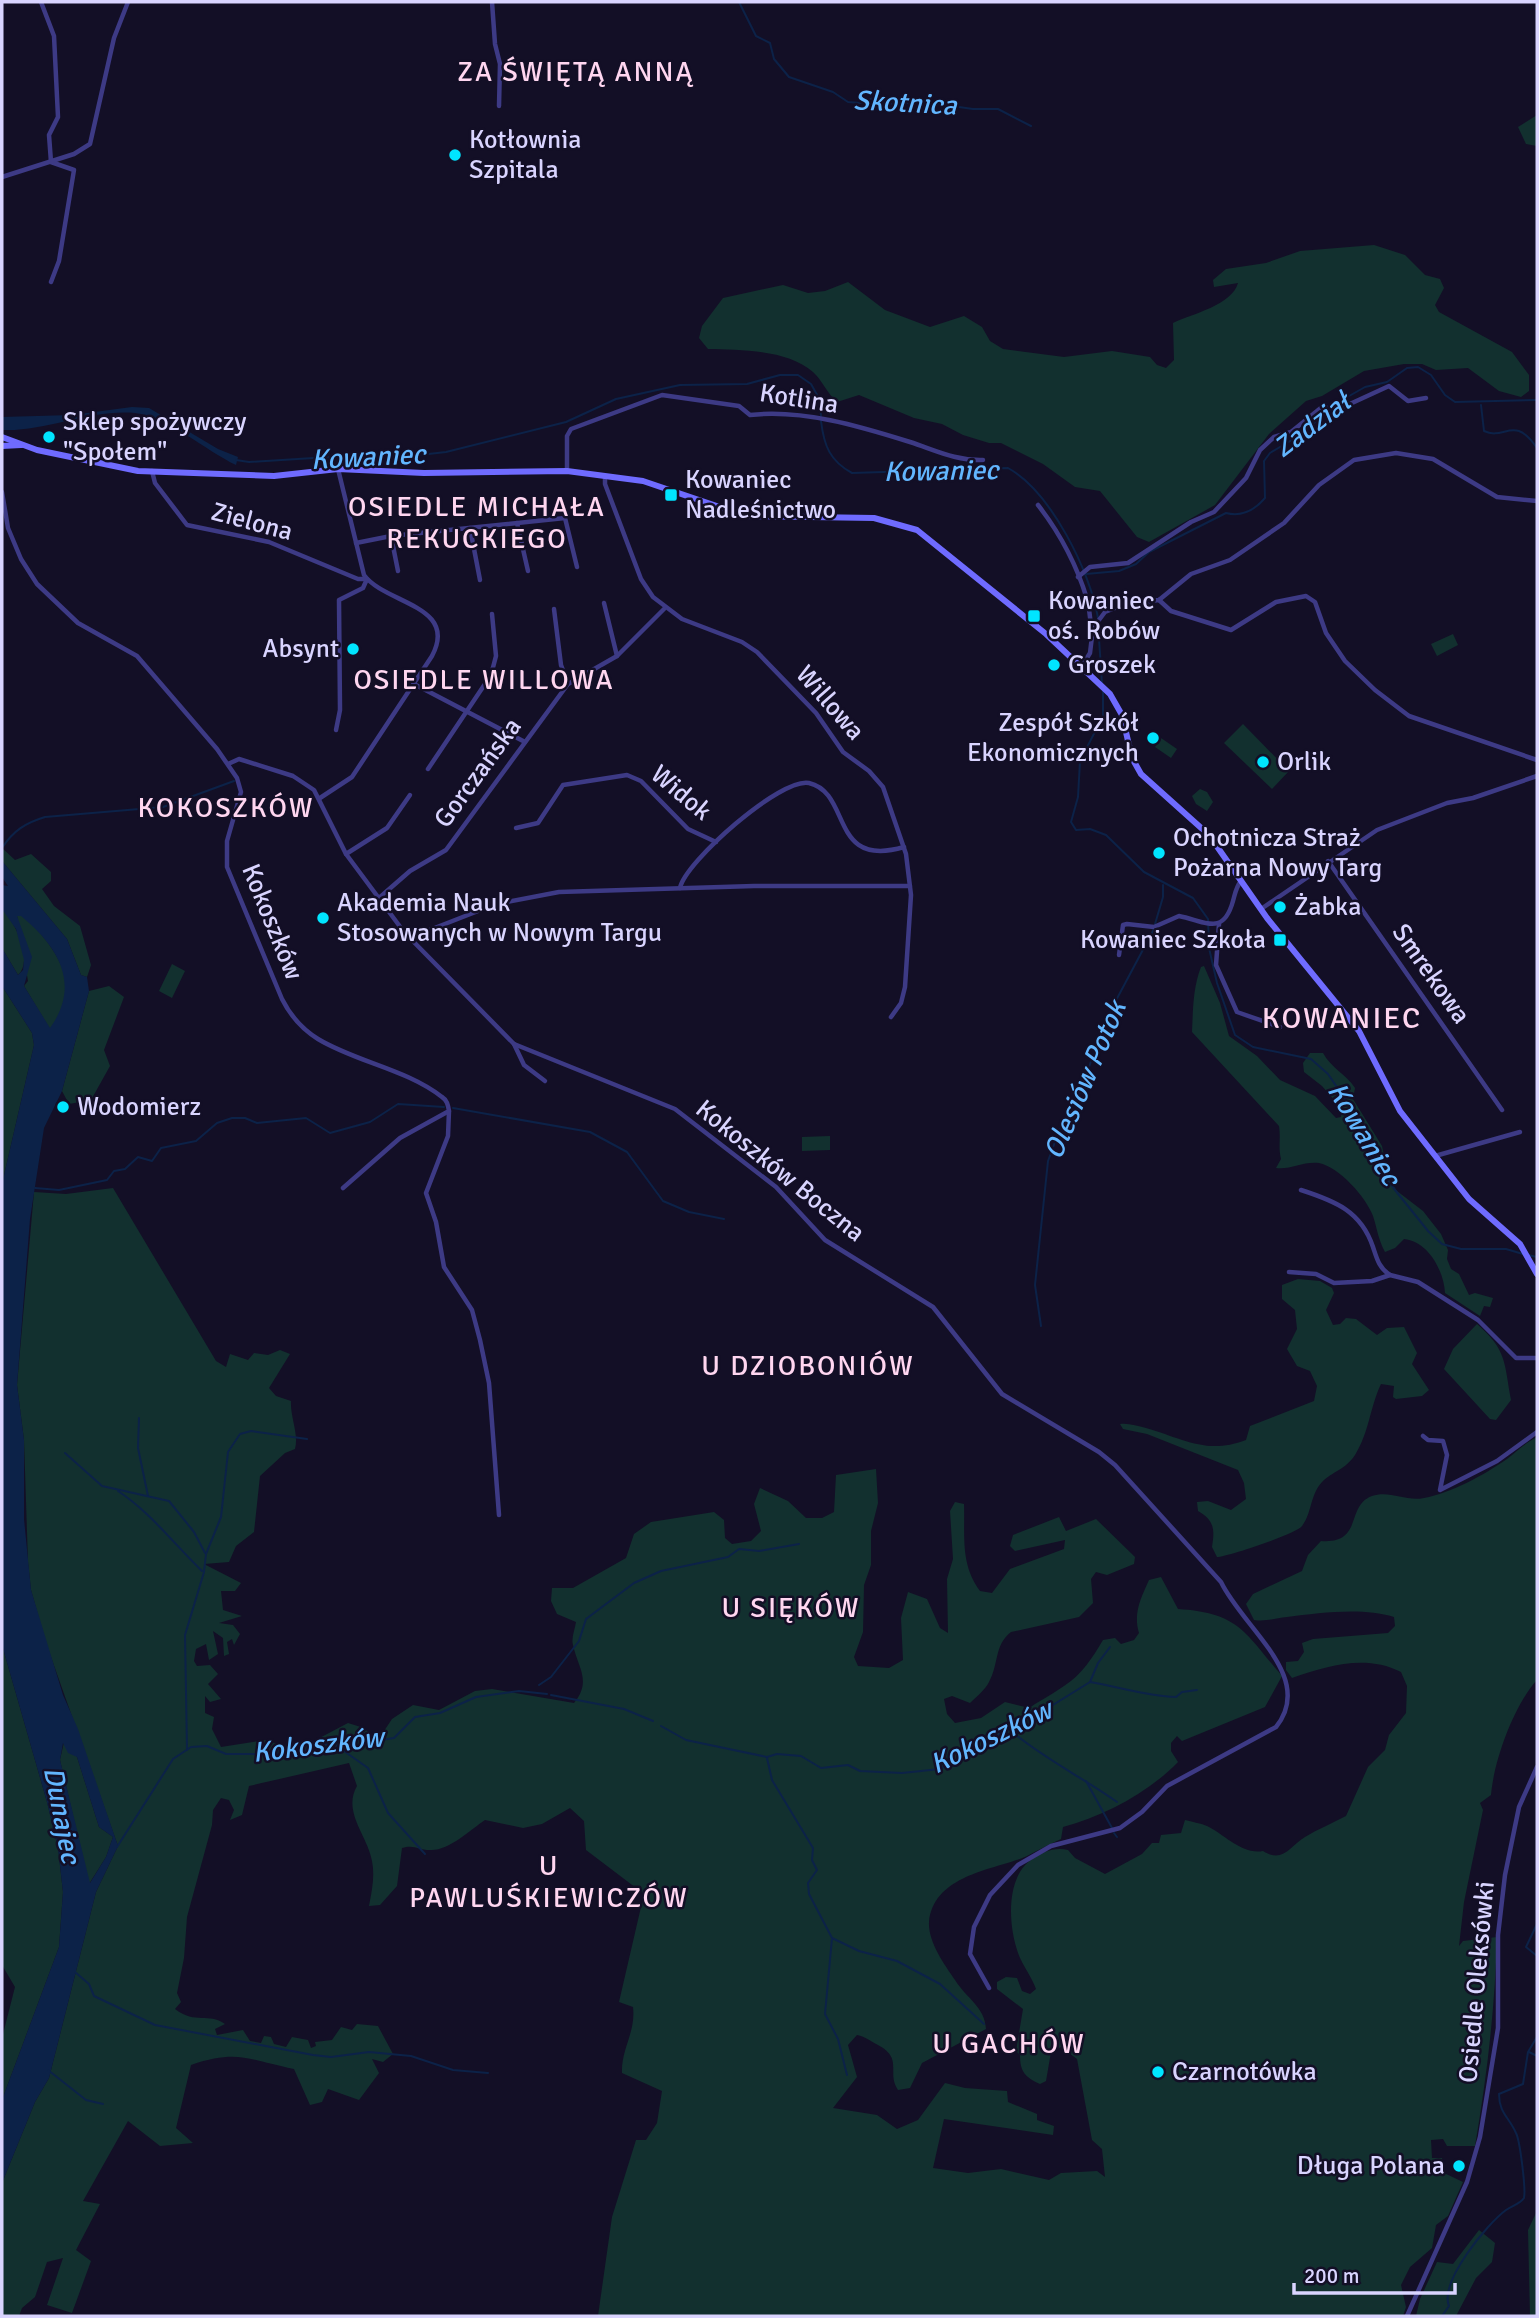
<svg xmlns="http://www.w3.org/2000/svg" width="1539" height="2318" font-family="Signika,sans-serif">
<rect width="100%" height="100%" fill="#130f26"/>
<g fill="#12302f">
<path d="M1537 115V146L1526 144 1518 127Z"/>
<path d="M1374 245 1405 255 1425 275 1440 279 1444 288 1435 305 1439 312 1512 352 1529 375V391L1521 397 1499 391 1468 368 1436 370 1422 364H1404L1364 371 1322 396 1306 401 1269 434 1215 505 1149 542 1137 537 1100 491 1075 487 1043 464 1001 443H989L963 435 942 424 914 418 859 395 837 402C827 393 822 380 813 372 787 349 739 350 708 349L699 338 702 326 723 298 783 285 808 293 825 291 848 282 885 310 930 327 964 316 982 327 990 341 1003 349 1064 357 1112 351 1150 357 1157 365 1166 368 1174 360 1173 323C1192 314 1232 305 1238 283L1214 287 1213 280 1226 269 1266 263 1300 251Z"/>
<path d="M1453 634 1458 645 1437 656 1431 644Z"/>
<path d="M1243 724 1289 771 1272 789 1224 743Z"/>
<path d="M1161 738 1177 749 1171 758 1155 747Z"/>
<path d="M1200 789 1207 792 1213 802 1207 811 1196 804 1192 796Z"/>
<path d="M2 848 15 860 31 854 51 872V881L42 889 54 906 80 926 91 965 87 977 81 975 67 939 2 861Z"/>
<path d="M2 909C15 922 34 960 18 975L2 948Z"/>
<path d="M21 915C42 932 66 961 67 989 68 1004 58 1017 50 1029L24 986 28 981 17 916Z"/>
<path d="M172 964 185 971 172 998 159 991Z"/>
<path d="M1204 966 1220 1003 1229 1036 1257 1056 1280 1080 1315 1096 1336 1118 1341 1117 1342 1109 1322 1086 1304 1072 1303 1063 1310 1053H1323C1331 1068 1346 1074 1355 1088L1353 1099 1382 1146 1389 1179 1397 1191 1423 1211 1441 1234 1448 1250 1447 1259 1451 1269 1459 1274 1469 1295 1475 1293 1493 1298 1490 1307 1484 1306 1480 1316 1445 1293C1444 1271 1428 1241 1404 1239L1395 1248 1385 1252C1378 1239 1377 1228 1373 1216 1366 1197 1339 1167 1319 1163 1303 1161 1291 1170 1276 1168L1281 1159C1278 1147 1281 1139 1279 1126L1192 1032C1193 1010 1193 987 1201 967Z"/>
<path d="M2 986 32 1033 34 1045 2 1184Z"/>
<path d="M109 986 124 997 104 1050 110 1066 91 1100 69 1104 62 1091 89 991Z"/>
<path d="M830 1136V1150L802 1151V1137Z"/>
<path d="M113 1188 216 1361 226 1367 230 1354 248 1360 254 1353 268 1355 280 1350 290 1354 269 1388 276 1396 291 1401C290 1417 299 1434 295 1449L285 1453 260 1476 254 1532 236 1546 229 1562 204 1564 241 1583 235 1591H221L223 1610 242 1616 219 1623 233 1625 240 1634 234 1645 232 1639 227 1642 229 1654 224 1656 223 1638 213 1631 218 1654 209 1660 206 1644 196 1649 194 1661 197 1666 210 1665 218 1674 208 1684 221 1699 210 1702 205 1696V1713L214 1717 212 1729 221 1747 265 1740 281 1745 310 1743 348 1723 364 1728 370 1734H382L392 1719 413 1705 439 1710 475 1691 492 1689 574 1703C592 1681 578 1668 573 1645 571 1638 575 1629 576 1622L557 1614 551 1601 552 1588H573L626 1558 634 1534 651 1522 714 1512 724 1520 725 1538 732 1544 751 1541 761 1531 754 1504 760 1488 788 1501 806 1518H822L834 1512 836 1475 876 1469 878 1503 871 1531V1565L864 1585 863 1632 854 1657 858 1666 889 1668 903 1660 901 1618 908 1592 927 1599 940 1628 948 1633 947 1579 953 1559 950 1511 955 1502 964 1504C965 1536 960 1564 980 1591L992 1593 1010 1569 1064 1549 1065 1540 1015 1551 1010 1546 1013 1535 1059 1517 1066 1531 1096 1519 1135 1557 1134 1564 1107 1575 1096 1572 1091 1579 1093 1603 1079 1617 1011 1632C994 1645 999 1664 989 1682 985 1690 977 1696 970 1703L952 1696 944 1699 947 1714 955 1723 981 1718 1005 1702 1029 1708C1068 1683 1078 1683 1103 1640L1115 1638 1121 1644 1134 1640 1139 1633C1133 1613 1141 1598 1149 1580L1161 1577 1178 1609C1240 1613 1245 1633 1282 1676L1265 1707 1182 1741 1177 1736 1171 1743V1751L1178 1762C1148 1793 1104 1816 1063 1827L1061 1839C1050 1844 1038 1850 1027 1856 995 1870 934 1874 929 1922 928 1942 944 1964 955 1980 966 1998 985 2007 986 2029L922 2063 910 2088 898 2090C886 2072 904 2059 878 2045 870 2041 866 2037 857 2035L848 2045 857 2077 833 2108 877 2115 897 2129 918 2120 945 2083 965 2088 1007 2091 1008 2102 1037 2114V2120L1054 2126 1053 2135 944 2119 933 2168 968 2173 1001 2169 1049 2180 1061 2173 1097 2171 1105 2177 1102 2149 1092 2140 1077 2059 1061 2047 1051 2052 1046 2081 1040 2084C1025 2077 1020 2072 1020 2055L1016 2051 1023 2009 997 1989V1982L1006 1977 1017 1978 1022 1991 1030 1994 1036 1989C1032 1978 1026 1970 1021 1960 1008 1932 1004 1878 1032 1859 1043 1852 1054 1847 1068 1850L1075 1858 1105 1874 1142 1854 1152 1843H1159L1161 1835 1181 1833 1185 1820C1192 1822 1200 1823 1207 1826 1224 1834 1242 1855 1263 1851 1283 1864 1290 1846 1305 1837 1318 1829 1333 1823 1346 1816L1368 1767 1385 1750 1389 1735 1406 1713 1407 1686 1401 1672C1365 1654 1328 1666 1292 1678L1286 1670V1662L1298 1661 1304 1652 1302 1643 1313 1639 1388 1633 1395 1626 1394 1617C1362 1607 1320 1613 1287 1617 1275 1618 1266 1622 1254 1620L1246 1604 1253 1594 1302 1571 1308 1555 1321 1541C1364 1544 1345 1506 1372 1496 1390 1490 1406 1502 1424 1498 1451 1493 1484 1475 1507 1459 1518 1451 1525 1443 1537 1437V1680C1514 1705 1494 1760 1491 1795L1480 1803 1483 1810 1464 1902 1459 1946 1463 1941 1497 1937C1495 2008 1487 2076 1475 2146H1447L1443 2139 1431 2140 1432 2158H1442L1444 2173 1463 2182 1448 2216 1436 2225 1432 2248 1410 2267 1401 2285 1406 2307 1403 2316H598L612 2217 636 2140H646L657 2123 662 2091 622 2073C621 2049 636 2032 633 2007L619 2002 644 1894 586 1850 584 1821 570 1808 542 1824 523 1828 485 1820C470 1830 449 1851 430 1850 418 1850 414 1844 402 1848L397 1886 380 1905 369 1906C372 1890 375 1876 372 1861 368 1836 342 1812 357 1786L349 1763 249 1786 242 1815 230 1820 234 1810 229 1800 221 1798 213 1810 212 1825 187 1917 184 1958 177 1993 181 2002 175 2009C196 2025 208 2012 225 2024L215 2029 217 2035 243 2030 250 2041 261 2043 264 2036 271 2037 274 2044 286 2047 292 2037 308 2040 311 2048 316 2046 315 2042 332 2040 341 2027 352 2030 357 2024 378 2026 393 2054 383 2062 372 2059 379 2073 359 2100 328 2089 322 2102 310 2105 294 2069C248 2060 239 2049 191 2065L176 2128 193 2143 160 2146 128 2121 83 2201 100 2204 76 2250 91 2261 72 2313 47 2305 63 2258 47 2262 35 2297 22 2308 19 2316H2V2183L35 2102 49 2078 96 1892 118 1846 46 1643 31 1590 28 1562 24 1440 17 1385 34 1192 66 1194Z"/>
<path d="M1298 1279 1320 1281 1332 1288 1334 1293 1326 1310 1333 1325 1340 1324 1346 1318 1356 1319 1377 1335 1387 1328 1404 1327 1417 1353 1412 1364 1429 1390 1422 1396 1396 1399 1393 1397 1394 1386 1381 1384C1370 1407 1369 1433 1355 1455 1345 1470 1333 1471 1322 1482 1310 1495 1312 1513 1302 1526 1296 1534 1227 1557 1217 1557L1212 1547C1215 1529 1214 1520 1198 1511L1197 1502 1208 1501 1231 1510 1246 1499 1244 1483 1238 1470 1147 1434 1123 1429 1120 1424C1129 1423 1137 1426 1146 1428 1184 1439 1207 1455 1246 1440L1250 1426 1314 1401 1317 1386 1310 1371 1297 1366 1287 1349 1297 1329 1295 1310 1282 1299V1285Z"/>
<path d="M1477 1324C1507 1350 1504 1362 1511 1400L1496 1420 1490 1419 1444 1369 1453 1349Z"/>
<path d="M2 1645 47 1802 58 1848 63 1892 59 1947 2 2100V2038L15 1987 2 1965Z"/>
<path d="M64 1742 77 1757 99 1827 113 1837 106 1857 89 1884 60 1760Z"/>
<path d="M1537 2211V2316H1530L1528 2230Z"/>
<path d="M1479 2230 1495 2243 1492 2262 1476 2278 1456 2316H1416L1420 2299 1437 2262 1453 2264Z"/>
</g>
<g fill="#0c2248" fill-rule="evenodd">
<path d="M132 407 149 408 218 449 238 457 236 465C206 451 167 416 135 413 91 409 45 432 2 430V417L72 415Z"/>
<path d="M2 861 67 939 81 975 87 977 89 991 62 1091 44 1128 30 1219 17 1385 24 1440V1519L31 1590 63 1695 78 1729 118 1846 96 1892 49 2078 35 2102 2 2183V2100L59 1947 63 1892 58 1848 47 1802 2 1645V1184L34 1045 32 1033 2 986V948L18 975 23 970 24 960 16 929 2 909V885L8 886 2 877ZM17 916H21C59 947 81 985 50 1028L24 986 32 957ZM63 1743 68 1753 77 1757 99 1827 113 1837 106 1857 90 1883 60 1760Z"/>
</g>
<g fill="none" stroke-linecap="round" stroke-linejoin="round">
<g stroke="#0c2248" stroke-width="2">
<path d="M739 2 756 36 770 43 774 59 789 77 833 92 848 102 861 103 876 97 888 104 924 102 973 109H998L1031 126"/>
<path d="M1481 405 1484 431C1505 441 1514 414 1537 448"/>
<path d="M821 421C824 446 830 461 852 473L1008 468C1051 492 1090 571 1098 618"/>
<path d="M236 460 249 462 345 456 402 457 446 452 566 422 616 399 680 385 747 384 780 375H798L811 384 820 400 821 416"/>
<path d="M1086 574 1119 571 1136 564 1149 552 1226 513C1242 517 1254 511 1265 498L1264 461 1270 453 1302 434 1335 404 1365 387 1387 382 1407 368 1418 367 1431 375 1445 395 1455 402 1537 400"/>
<path d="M1098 623 1102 684"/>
<path d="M1103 690V716L1080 761 1078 797 1071 822 1076 830 1090 829 1106 835 1144 872 1193 898 1208 919 1209 948 1217 983 1235 1035 1253 1047 1311 1059 1328 1074 1371 1137 1381 1158 1383 1175 1428 1231 1442 1244 1461 1249H1506L1523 1254"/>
<path d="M2 848C13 831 25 823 45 817L163 807 234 781"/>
<path d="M1155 924 1163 897V885"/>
<path d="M453 1108 590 1132 627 1152 663 1201 689 1212 724 1219"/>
<path d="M35 1188 59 1190 107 1180 114 1171 125 1169 138 1157 152 1161 161 1148 196 1141 217 1123 232 1118H245L257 1123 306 1118 330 1133 370 1122 398 1104 444 1107"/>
<path d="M1528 1255 1537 1257"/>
<path d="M1041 1326 1035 1285 1048 1161 1059 1131 1080 1093 1105 1021 1154 929"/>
<path d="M139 1418 138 1448 148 1496"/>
<path d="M65 1453 102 1486 169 1501 194 1532 205 1553"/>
<path d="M118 1491C150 1512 174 1544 202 1571"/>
<path d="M1090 1682 1098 1663 1110 1647"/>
<path d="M539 1685 551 1677 579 1641 586 1619 634 1583 661 1571 728 1557 739 1549 759 1551 799 1544"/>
<path d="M551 1695 624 1709 653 1721"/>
<path d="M661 1726 686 1740 767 1757 777 1754 801 1756 821 1768 848 1765 860 1771 902 1773 940 1769 992 1741 1004 1730 1031 1724 1048 1708 1090 1682C1119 1687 1147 1696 1176 1697L1182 1692 1197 1690"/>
<path d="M1011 1731C1044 1759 1082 1777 1117 1802"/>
<path d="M334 1744 368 1768 388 1813 425 1854"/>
<path d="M187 1750 185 1635 204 1572 206 1554 221 1517 228 1452 240 1434 251 1431 307 1439"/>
<path d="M767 1758 772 1780 813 1848 812 1860 817 1870 808 1883 809 1894 832 1938 859 1951 897 1961 940 1984 984 2024"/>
<path d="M1086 1781 1112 1828"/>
<path d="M1114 1833 1117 1837"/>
<path d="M117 1847 173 1759 191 1747 207 1746 226 1754H291L352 1737 381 1740 394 1738 415 1717 440 1713 476 1697 519 1691 547 1694"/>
<path d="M1537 1924 1526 1947 1537 1956"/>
<path d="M832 1938 825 2014 838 2039 847 2075"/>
<path d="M75 1972 89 1984 94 1996 155 2025 313 2055 331 2057 369 2052 411 2056 453 2070 488 2073"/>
<path d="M1529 2052 1537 2056"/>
<path d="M48 2070 86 2100 103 2104"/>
<path d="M1442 2316 1449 2306C1439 2282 1487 2224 1506 2210 1513 2205 1520 2204 1524 2198 1526 2189 1520 2141 1516 2133 1509 2117 1499 2113 1499 2094L1523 2084 1528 2052 1537 2037"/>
</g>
<g stroke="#3d3a85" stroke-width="4.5">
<path d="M41 2 54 36 58 117 49 135 51 162 74 170 59 261 51 282"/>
<path d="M492 2 495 44 500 64 499 106"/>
<path d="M2 177 74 154 90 144 114 38 128 2"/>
<path d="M152 471 155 483 187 525 269 542 358 579H366"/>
<path d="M567 471V436L571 429 662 395 739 406 750 415C802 409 859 426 910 442 935 450 956 461 983 460"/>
<path d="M605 476V484L641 579 653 597 682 619 742 642 757 652 816 713 843 752 869 771 883 787 906 854 911 895 905 987 901 1003 891 1017"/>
<path d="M2 492 8 528 21 559 37 584 78 623 137 656 217 749 237 778 241 792 227 841V867L282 999C290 1015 302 1029 318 1039 356 1062 406 1069 442 1097 447 1100 448 1105 449 1111L400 1138 343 1188"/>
<path d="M1038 505C1059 532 1077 566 1087 599 1090 608 1089 618 1092 627"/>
<path d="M517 523 528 571"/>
<path d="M470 528 480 580"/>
<path d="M391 536 398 571"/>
<path d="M356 543 391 536 565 518 577 567"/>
<path d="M1078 577 1090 567 1128 563 1191 522 1214 512 1246 478 1260 450 1274 437 1291 432 1322 407 1339 409 1389 386 1408 401 1426 398"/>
<path d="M1159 600 1171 611 1231 630 1276 602 1306 596 1315 602 1326 633 1345 661 1375 690 1409 716 1537 760"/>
<path d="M604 603 617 656"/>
<path d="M554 609 561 665 568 684"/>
<path d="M1082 666 1090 653 1093 628 1105 612 1125 604 1159 600 1191 574 1230 560 1284 523 1319 485 1354 460 1396 453 1433 459 1497 497 1537 501"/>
<path d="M414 684 525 742"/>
<path d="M336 730 340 710 339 600 363 588 367 579"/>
<path d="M228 764 239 759 293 776 314 790 346 854 404 932 514 1044 675 1109 776 1187 825 1240 933 1307 1002 1394 1099 1452 1115 1465 1221 1582C1243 1628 1316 1677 1276 1727L1167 1786 1142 1812 1120 1828 1051 1846 1018 1865 990 1895 974 1927 970 1954 989 1988"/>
<path d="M428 769 491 675 496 656 492 614"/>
<path d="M320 798 352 777 432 656C459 605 385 604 364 575L338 469"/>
<path d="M516 828 538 823 563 785 627 775 641 781 688 829 716 842"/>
<path d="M346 854 387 828 410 795"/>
<path d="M1328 861 1502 1110"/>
<path d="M680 888C685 862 781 777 809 783 852 793 829 869 904 847"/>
<path d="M379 898 410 871 446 850 568 684 617 656 664 609"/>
<path d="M1261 909 1377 830 1447 803 1473 798 1537 776"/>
<path d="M1219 924 1216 965 1237 1012 1280 1027"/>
<path d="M409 938 496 904 559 892 754 886H910"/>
<path d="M1119 955 1123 925 1127 924 1154 927 1179 916C1205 921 1223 937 1233 901 1235 894 1236 887 1241 881"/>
<path d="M514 1044 524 1065 545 1081"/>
<path d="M449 1111 448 1136 426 1193 436 1222 444 1267 472 1310 480 1340 489 1383 499 1515"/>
<path d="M1435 1156 1520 1132"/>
<path d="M1301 1190C1335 1201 1361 1211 1373 1247 1377 1259 1379 1268 1390 1275"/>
<path d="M1289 1272 1316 1274 1334 1283 1372 1281 1390 1275 1418 1282 1478 1320 1516 1358H1537"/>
<path d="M1423 1436 1428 1440 1443 1441 1447 1455 1440 1490 1497 1461 1537 1432"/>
<path d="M1407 2316 1467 2182 1480 2137 1498 2028V1935L1505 1875 1519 1807 1537 1767"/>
</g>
<g stroke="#6f6bff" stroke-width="6">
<path d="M2 437 37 450 138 471 274 476 338 469 424 473 567 471 643 481 746 516 874 518 917 530 1046 634 1110 694 1122 715 1132 758 1141 774 1209 835 1267 918 1359 1031 1400 1111 1469 1199 1520 1244 1537 1274"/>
<path d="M2 446 21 445"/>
</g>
</g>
<g fill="#00e5ff" stroke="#130f26" stroke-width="2.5">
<circle cx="455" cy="155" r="7"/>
<circle cx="49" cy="437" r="7"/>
<rect x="664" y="488" width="14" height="14" rx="3.5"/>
<rect x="1027" y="609" width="14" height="14" rx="3.5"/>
<circle cx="353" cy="649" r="7"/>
<circle cx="1054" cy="665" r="7"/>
<circle cx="1153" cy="738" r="7"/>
<circle cx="1263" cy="762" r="7"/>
<circle cx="1159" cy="853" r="7"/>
<circle cx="1280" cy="907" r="7"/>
<circle cx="323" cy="918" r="7"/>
<rect x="1273" y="933" width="14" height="14" rx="3.5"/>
<circle cx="63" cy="1107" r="7"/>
<circle cx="1158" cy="2072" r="7"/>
<circle cx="1459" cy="2166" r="7"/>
</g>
<g text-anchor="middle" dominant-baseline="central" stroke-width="5" stroke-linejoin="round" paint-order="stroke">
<g font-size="26" fill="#d9d4ff" stroke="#130f26" text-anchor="start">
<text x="469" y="140">Kotłownia<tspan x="469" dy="30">Szpitala</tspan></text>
<text x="63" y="422">Sklep spożywczy<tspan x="63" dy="30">"Społem"</tspan></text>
<text x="685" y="480">Kowaniec<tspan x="685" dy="30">Nadleśnictwo</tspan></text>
<text x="1048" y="601">Kowaniec<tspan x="1048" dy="30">oś. Robów</tspan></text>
<text x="339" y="649" text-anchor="end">Absynt</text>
<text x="1068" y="665">Groszek</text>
<text x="1139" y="723" text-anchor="end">Zespół Szkół<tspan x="1139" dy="30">Ekonomicznych</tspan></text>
<text x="1277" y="762">Orlik</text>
<text x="1173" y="838">Ochotnicza Straż<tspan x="1173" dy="30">Pożarna Nowy Targ</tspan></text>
<text x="337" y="903">Akademia Nauk<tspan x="337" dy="30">Stosowanych w Nowym Targu</tspan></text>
<text x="1294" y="907">Żabka</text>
<text x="1266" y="940" text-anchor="end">Kowaniec Szkoła</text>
<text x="77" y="1107">Wodomierz</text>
<text x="1172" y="2072">Czarnotówka</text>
<text x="1445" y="2166" text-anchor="end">Długa Polana</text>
</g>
<g font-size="26" fill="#d9d4ff" stroke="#130f26">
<text transform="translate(799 399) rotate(9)">Kotlina</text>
<text transform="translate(252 522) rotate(15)">Zielona</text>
<text transform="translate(830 703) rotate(49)">Willowa</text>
<text transform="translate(478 773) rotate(-54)">Gorczańska</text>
<text transform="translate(681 793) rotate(40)">Widok</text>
<text transform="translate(272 922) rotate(68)">Kokoszków</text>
<text transform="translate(1431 974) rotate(55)">Smrekowa</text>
<text transform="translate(780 1171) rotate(39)">Kokoszków Boczna</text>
<text transform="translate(1477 1982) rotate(-85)">Osiedle Oleksówki</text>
</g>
<g font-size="28" letter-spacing="2" fill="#ffd6f0" stroke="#130f26">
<text x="576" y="72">ZA ŚWIĘTĄ ANNĄ</text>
<text x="477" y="507">OSIEDLE MICHAŁA<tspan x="477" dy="32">REKUCKIEGO</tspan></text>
<text x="484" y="680">OSIEDLE WILLOWA</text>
<text x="226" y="808">KOKOSZKÓW</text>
<text x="808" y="1366">U DZIOBONIÓW</text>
<text x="791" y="1608">U SIĘKÓW</text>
<text x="549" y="1866">U<tspan x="549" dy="32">PAWLUŚKIEWICZÓW</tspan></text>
<text x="1009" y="2044">U GACHÓW</text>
</g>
<g font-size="28" font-style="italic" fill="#62b6ff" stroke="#130f26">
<text transform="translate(905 103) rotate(3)">Skotnica</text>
<text transform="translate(1312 425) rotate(-37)">Zadział</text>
<text transform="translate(368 457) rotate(-3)">Kowaniec</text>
<text transform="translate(941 471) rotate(-1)">Kowaniec</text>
<text transform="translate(1085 1080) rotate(-67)">Olesiów Potok</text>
<text transform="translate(1364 1134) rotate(59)">Kowaniec</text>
<text transform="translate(991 1737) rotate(-26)">Kokoszków</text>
<text transform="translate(318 1745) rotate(-7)">Kokoszków</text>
<text transform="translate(62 1815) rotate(79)">Dunajec</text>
</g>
<g font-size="30" letter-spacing="2" fill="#ffd6f0" stroke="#130f26">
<text x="1342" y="1018">KOWANIEC</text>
</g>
</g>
<rect width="1539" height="2318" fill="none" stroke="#d9d4ff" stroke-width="7"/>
<path d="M1294 2283v10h161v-10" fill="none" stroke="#d9d4ff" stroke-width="3.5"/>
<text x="1304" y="2283" font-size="21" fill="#d9d4ff" stroke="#130f26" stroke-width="5" paint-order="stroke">200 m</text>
</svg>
